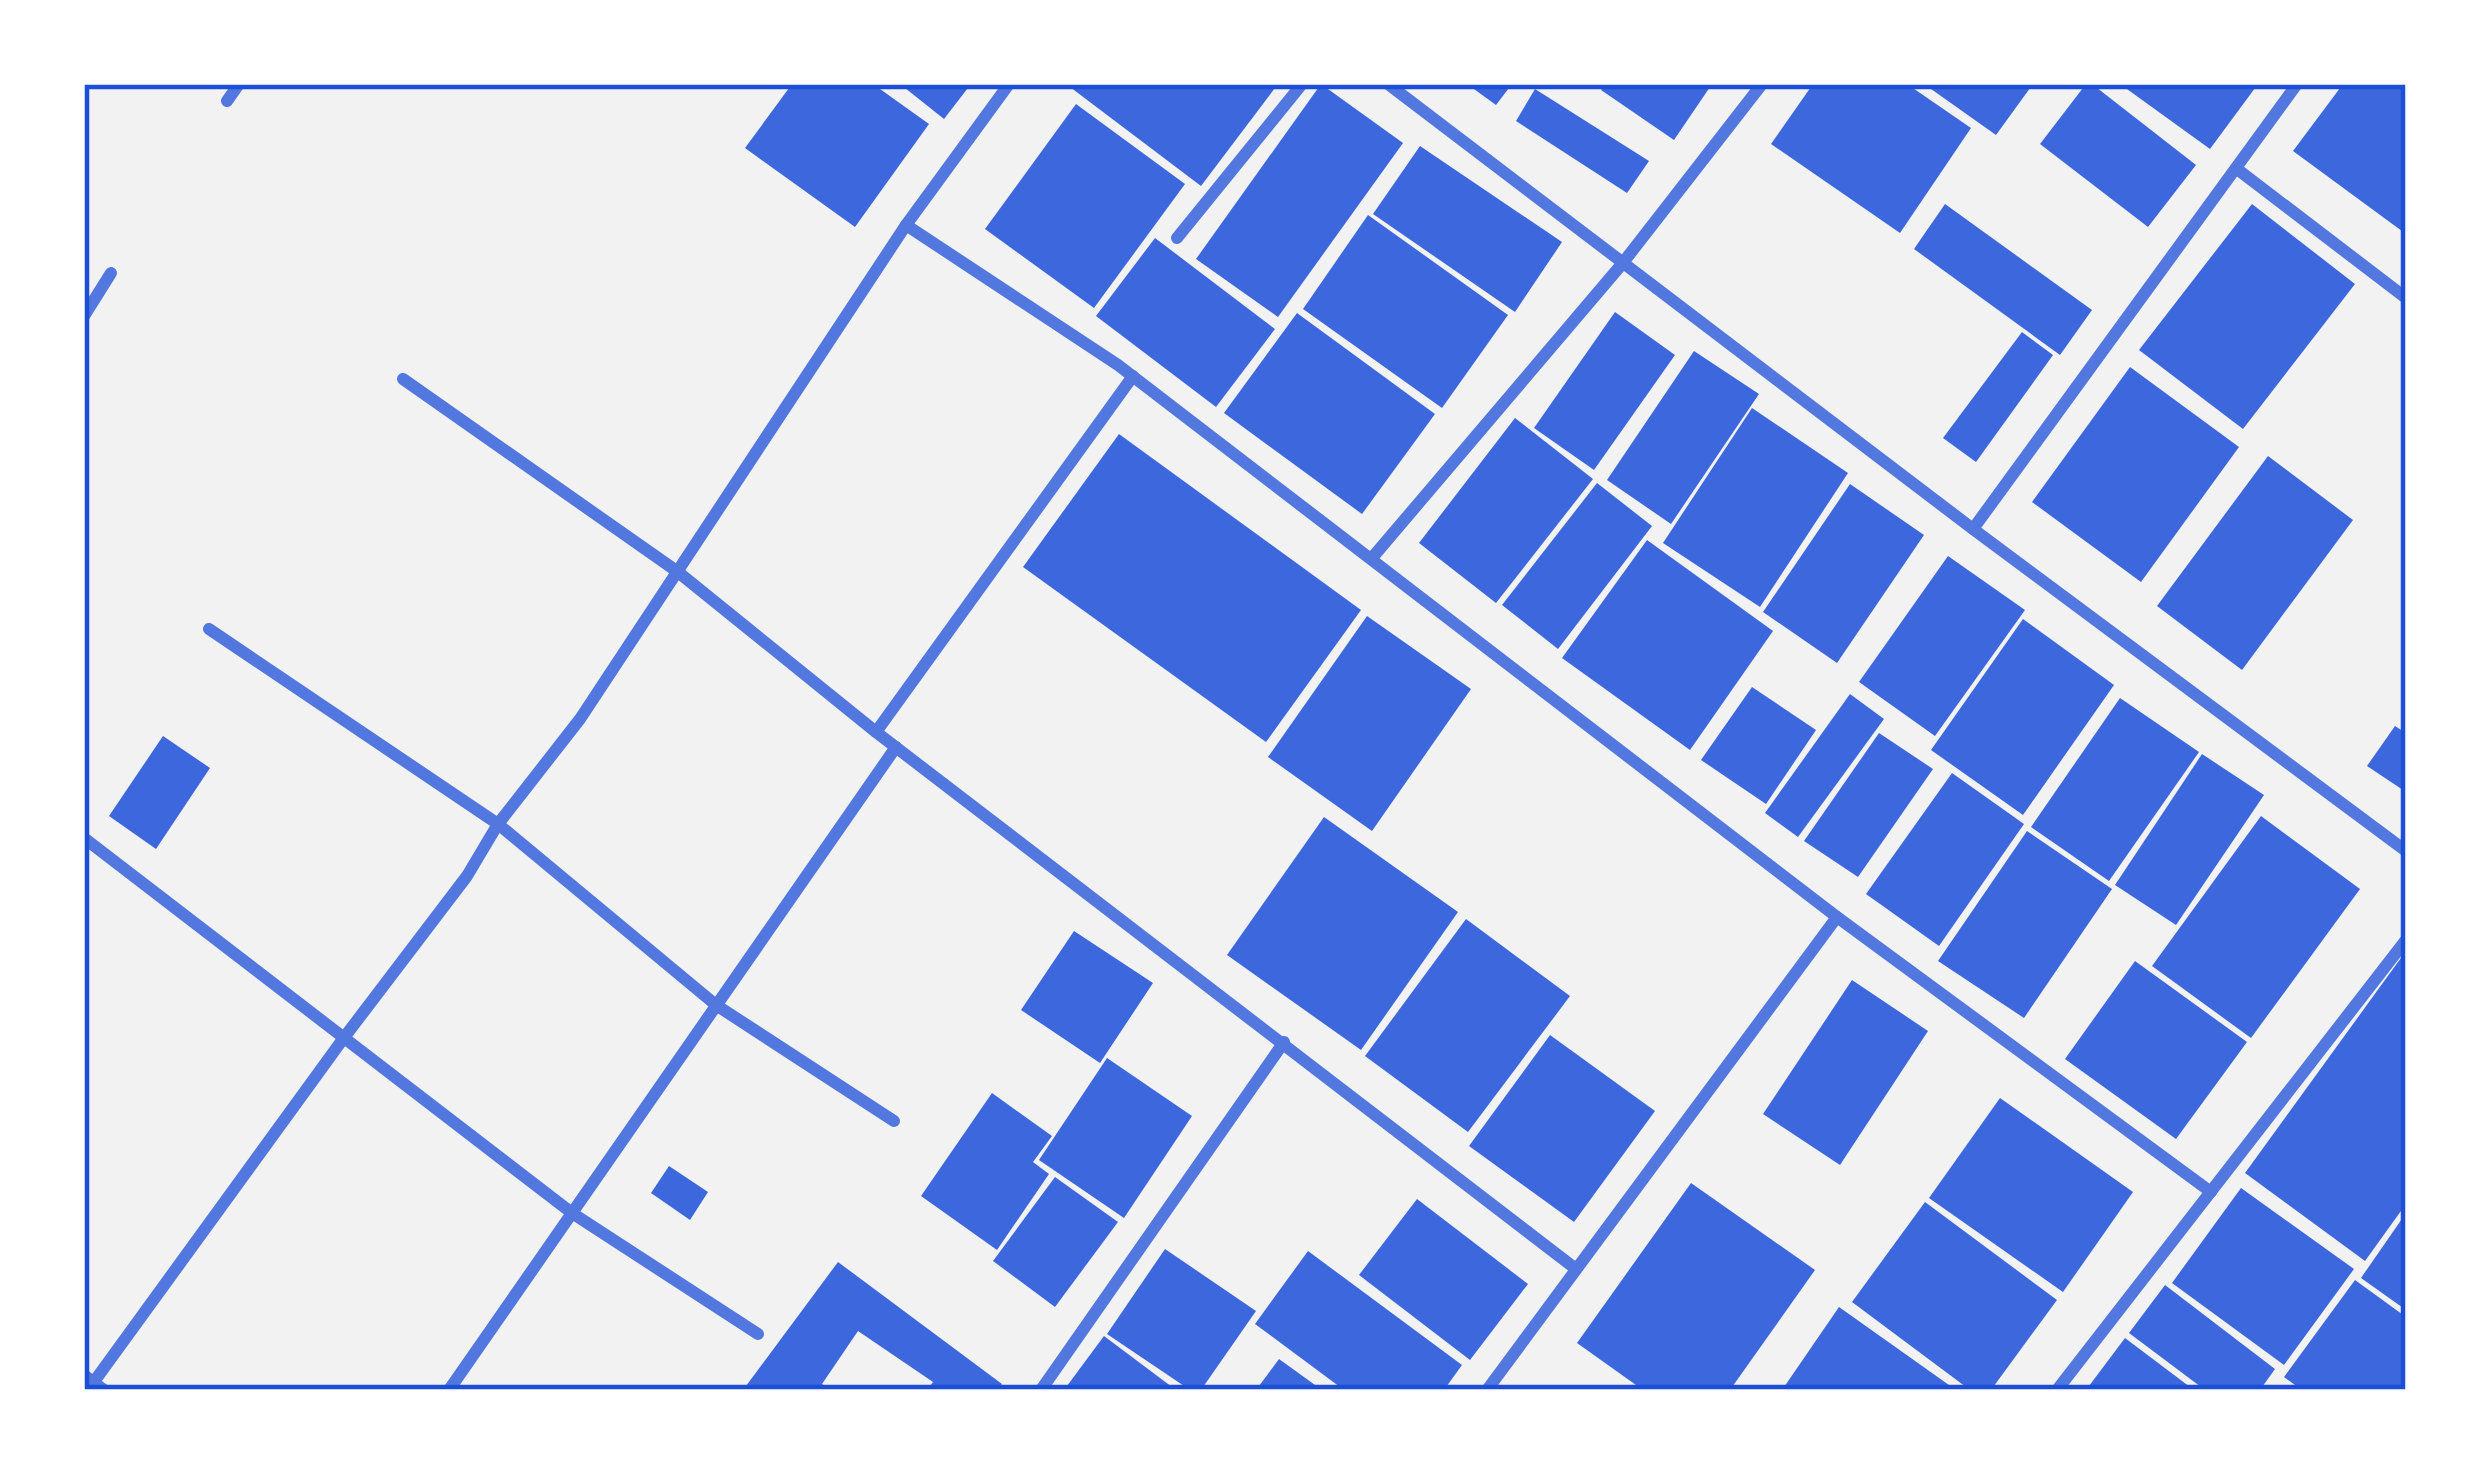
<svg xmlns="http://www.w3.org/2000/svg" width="2490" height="1474" font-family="Ubuntu,sans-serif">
<rect width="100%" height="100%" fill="#f2f2f2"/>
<g fill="#3d67dc">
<path d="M792 84H873L929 124 855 227 745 148Z"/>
<path d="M900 84H971L944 119Z"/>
<path d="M1066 84H1278L1201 186Z"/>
<path d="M1321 84 1403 143 1278 317 1196 259Z"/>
<path d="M1467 84H1512L1496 105Z"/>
<path d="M1606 84H1712L1674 140 1601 90Z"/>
<path d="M1813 84H1907L1971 128 1900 233 1771 144Z"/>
<path d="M1924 84H2033L1996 135Z"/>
<path d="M2086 84H2092L2196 165 2148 227 2040 144Z"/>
<path d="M2120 84H2258L2210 149Z"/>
<path d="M2343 84H2406V234L2293 151Z"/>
<path d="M1535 89 1649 161 1627 193 1516 121Z"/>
<path d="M1076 104 1185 184 1094 308 985 229Z"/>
<path d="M1420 146 1562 242 1515 312 1373 214Z"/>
<path d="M1945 204 2092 310 2060 355 1914 249Z"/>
<path d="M2252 204 2355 284 2243 429 2139 350Z"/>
<path d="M1368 215 1508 315 1442 408 1303 309Z"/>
<path d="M1155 238 1275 329 1216 407 1096 316Z"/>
<path d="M1615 312 1675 355 1594 470 1534 428Z"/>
<path d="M1297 313 1435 414 1362 514 1224 413Z"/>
<path d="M2022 332 2053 355 1976 462 1943 438Z"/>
<path d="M1694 351 1759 394 1671 524 1607 480Z"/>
<path d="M2130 367 2239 447 2141 582 2032 502Z"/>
<path d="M1752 408 1848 473 1760 607 1663 543Z"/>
<path d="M1515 418 1593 479 1496 603 1419 543Z"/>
<path d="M1119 434 1361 610 1266 742 1023 567Z"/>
<path d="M2268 456 2353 520 2242 670 2157 606Z"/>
<path d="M1597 483 1652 526 1558 649 1502 605Z"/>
<path d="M1850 484 1924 535 1837 663 1763 612Z"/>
<path d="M1647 540 1773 631 1690 750 1562 658Z"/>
<path d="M1948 556 2025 610 1935 736 1859 682Z"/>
<path d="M1367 616 1471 689 1372 831 1268 757Z"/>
<path d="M2023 619 2114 685 2023 815 1931 750Z"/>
<path d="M1752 687 1816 730 1766 804 1701 760Z"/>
<path d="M1850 694 1884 719 1798 837 1765 813Z"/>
<path d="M2120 698 2199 752 2109 881 2031 827Z"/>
<path d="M2395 726 2406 733V792L2367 766Z"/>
<path d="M1879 733 1933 769 1858 877 1804 841Z"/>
<path d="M163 736 210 768 156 849 109 816Z"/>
<path d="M2202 754 2264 795 2176 925 2115 885Z"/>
<path d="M1952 773 2024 824 1939 946 1866 894Z"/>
<path d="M2261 816 2360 889 2251 1038 2152 966Z"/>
<path d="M1324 817 1458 912 1361 1050 1227 955Z"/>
<path d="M2027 831 2112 889 2024 1018 1938 961Z"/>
<path d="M1466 919 1570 996 1468 1132 1365 1056Z"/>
<path d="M1074 931 1153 983 1100 1063 1021 1010Z"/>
<path d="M2406 951V1204L2365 1261 2245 1173Z"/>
<path d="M2135 961 2247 1042 2176 1139 2065 1059Z"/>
<path d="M1852 980 1928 1031 1840 1165 1763 1114Z"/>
<path d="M1550 1035 1655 1111 1574 1222 1469 1146Z"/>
<path d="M1107 1058 1192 1116 1124 1218 1039 1160Z"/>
<path d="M992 1093 1052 1136 1033 1162 1049 1174 997 1250 921 1196Z"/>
<path d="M2000 1098 2133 1192 2063 1292 1929 1198Z"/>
<path d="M669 1166 708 1192 690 1220 651 1193Z"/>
<path d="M1055 1177 1118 1222 1055 1307 993 1261Z"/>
<path d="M1691 1183 1815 1270 1730 1390H1643L1577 1343Z"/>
<path d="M2241 1188 2354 1269 2284 1365 2172 1283Z"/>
<path d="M1417 1199 1528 1284 1470 1360 1359 1275Z"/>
<path d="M1925 1202 2057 1300 1991 1390H1970L1852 1302Z"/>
<path d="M2406 1213V1310L2361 1278Z"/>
<path d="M1165 1249 1256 1311 1201 1390H1190L1107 1334Z"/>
<path d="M1308 1251 1462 1365 1444 1390H1344L1255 1324Z"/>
<path d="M838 1262 1002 1384 998 1390H927L933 1382 858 1331 822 1384 830 1390H743Z"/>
<path d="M2355 1280 2406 1317V1390H2302L2284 1377Z"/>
<path d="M2165 1285 2275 1369 2260 1390H2205L2129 1333Z"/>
<path d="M1839 1307 1956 1390H1782Z"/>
<path d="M1104 1336 1176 1390H1064Z"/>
<path d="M2125 1338 2194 1390H2086Z"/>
<path d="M1279 1359 1322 1390H1256Z"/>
</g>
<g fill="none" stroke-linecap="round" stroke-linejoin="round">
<g stroke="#5277de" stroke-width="12">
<path d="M1388 84 1973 529 2406 851"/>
<path d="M227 101 239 84"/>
<path d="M2237 169 2406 298"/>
<path d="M906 225 1118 365 1837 917 2211 1192"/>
<path d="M1177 238 1302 84"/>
<path d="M84 316 111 273"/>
<path d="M403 379 678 572 876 732 1576 1269"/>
<path d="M1973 529 2297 84"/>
<path d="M1372 558 1622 264 1762 84"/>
<path d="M209 629 498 824 716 1005 894 1121"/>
<path d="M876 732 1133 376"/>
<path d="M84 838 572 1213 758 1334"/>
<path d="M84 1375 104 1390"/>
<path d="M88 1390 343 1039 467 876 498 824 580 719 906 225 1009 84"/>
<path d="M449 1390 896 747"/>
<path d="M1041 1390 1284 1042"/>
<path d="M1487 1390 1837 917"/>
<path d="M2057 1390 2406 940"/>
</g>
</g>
<rect width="2490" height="1474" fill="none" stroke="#ffffff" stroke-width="174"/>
<rect x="87" y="87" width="2316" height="1300" fill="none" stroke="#1d4ed8" stroke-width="4.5"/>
</svg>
